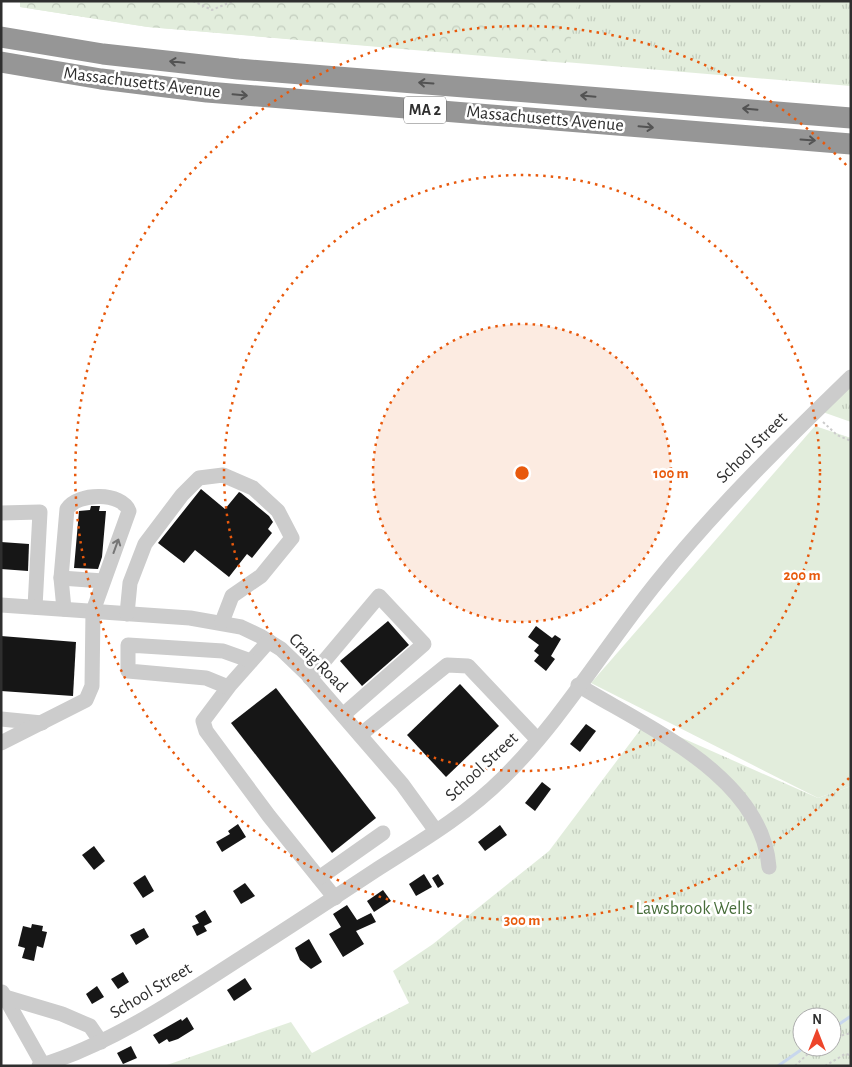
<svg xmlns="http://www.w3.org/2000/svg" width="852" height="1067" font-family="'Alegreya Sans',sans-serif">
<defs>
<pattern id="grass-tufts" width="24" height="20" patternUnits="userSpaceOnUse" patternTransform="scale(1.25)"><rect width="24" height="20" fill="#e2eddc"/><path d="M3 7l-1-3M5 7V3M7 7l1-3M15 17l-1-3M17 17v-4M19 17l1-3" fill="none" stroke="#c2ccbd"/></pattern>
<pattern id="forest-crowns" width="20" height="18" patternUnits="userSpaceOnUse" patternTransform="scale(1.25)"><rect width="20" height="18" fill="#e2eddc"/><path d="M2 6a3 3 0 1 1 6 0M12 15a3 3 0 1 1 6 0" fill="none" stroke="#c2ccbd"/></pattern>
</defs>
<rect width="100%" height="100%" fill="#fff"/>
<g fill="url(#grass-tufts)" fill-rule="evenodd">
<path d="M20 1H851V86L148 27 20 7Z"/>
<path d="M851 381V422L817 410Z"/>
<path d="M646 722 818 798 851 786V1066H164L291 1022 312 1053 409 1003 393 971 433 944 549 851ZM802 1017H832V1047H802Z"/>
</g>
<path fill="url(#forest-crowns)" d="M20 1H578L566 63 148 27 20 7Z"/>
<path fill="#e2eddc" d="M815 426 851 438V786L818 798 591 683Z"/>
<g fill="none" stroke-linecap="round" stroke-linejoin="round">
<g stroke="#c8d7ed" stroke-width="3">
<path d="M832 1029 851 1016"/>
<path d="M778 1066 805 1047"/>
</g>
</g>
<g fill="#161616">
<path d="M201 489 225 509 239 492 241 493 269 516 273 522 268 529 272 533 252 558 247 554 229 577 195 550 184 563 158 543Z"/>
<path d="M91 506H100L99 511H106L102 557 98 569 74 568 79 511 90 510Z"/>
<path d="M1 542 29 544 28 571 1 569Z"/>
<path d="M388 621 409 645 362 686 340 661Z"/>
<path d="M536 626 552 638 555 635 561 639 551 656 555 659 546 671 534 661 539 655 534 651 539 645 528 637Z"/>
<path d="M1 636 76 642 73 696 1 691Z"/>
<path d="M460 684 499 726 446 777 407 735Z"/>
<path d="M276 688 376 818 332 853 231 723Z"/>
<path d="M586 724 596 731 580 752 570 744Z"/>
<path d="M542 782 551 789 535 811 525 803Z"/>
<path d="M238 824 246 837 222 852 216 842 230 834 228 831Z"/>
<path d="M500 825 507 835 485 851 478 842Z"/>
<path d="M94 846 105 861 94 870 82 855Z"/>
<path d="M424 874 432 887 416 896 409 884Z"/>
<path d="M438 874 444 884 438 888 432 878Z"/>
<path d="M145 875 154 891 143 898 133 883Z"/>
<path d="M245 883 255 896 241 904 233 891Z"/>
<path d="M383 890 391 901 374 912 367 901Z"/>
<path d="M347 905 357 920 371 913 376 922 356 931 364 944 343 957 329 934 341 927 333 914Z"/>
<path d="M205 910 212 922 204 926 207 931 197 936 192 926 199 923 195 916Z"/>
<path d="M32 924 43 926 42 931 47 932 43 948 37 946 34 961 22 958 25 948 18 946 23 926 31 928Z"/>
<path d="M144 928 149 937 136 945 130 935Z"/>
<path d="M309 939 322 962 311 969 300 960 295 948Z"/>
<path d="M123 972 129 982 118 989 111 979Z"/>
<path d="M245 978 252 989 234 1001 227 990Z"/>
<path d="M97 986 104 997 92 1004 86 994Z"/>
<path d="M187 1017 194 1029 178 1039 169 1042 167 1039 159 1044 153 1035 181 1019 182 1021Z"/>
<path d="M131 1046 137 1058 123 1064 117 1053Z"/>
</g>
<g fill="none" stroke-linecap="round" stroke-linejoin="round">
<g stroke="#ccc" stroke-width="2" stroke-dasharray="2.5 2.5" stroke-linecap="butt">
<path d="M193 1 212 10 233 1"/>
<path d="M823 422 837 435 851 441"/>
<path d="M832 1038 851 1033"/>
<path d="M795 1066 815 1047"/>
<path d="M825 1066 845 1054 851 1055"/>
</g>
<g stroke="#ccc" stroke-width="15">
<path d="M1 513 40 512 35 607"/>
<path d="M61 578 103 581"/>
<path d="M1 605 190 618 241 627 260 636 281 649 307 674 402 784 436 831"/>
<path d="M127 614 130 583 145 544 182 495 199 478 223 475 253 488 278 511 292 538 261 576 232 596 222 622"/>
<path d="M269 641 230 685 203 721 206 731 269 816 335 898"/>
<path d="M310 678 379 596 424 644 343 715"/>
<path d="M578 685C646 727 762 776 769 867"/>
<path d="M228 687 206 678 128 671V645L223 651 251 661"/>
<path d="M1 719 42 723"/>
<path d="M360 735 447 665 468 666 537 739"/>
<path d="M1 743 86 700 92 686 93 611 129 511C122 492 78 492 67 509L61 578 64 609"/>
<path d="M319 878 383 833"/>
<path d="M2 992 43 1065"/>
<path d="M5 997 62 1014 90 1026 101 1042"/>
<path d="M39 1066C110 1045 182 996 244 956 288 928 332 899 376 870 420 842 466 815 503 778 561 721 606 645 657 582 718 506 782 444 851 377"/>
</g>
<g stroke="#969696" stroke-width="21">
<path d="M1 37 103 54 238 69 851 118"/>
<path d="M1 62 101 79 207 92 851 144"/>
</g>
</g>
<defs><path id="oneway-shaft" d="M-6 0H5M1.5-3L5.5 0L1.5 3" fill="none" stroke-width="1.6" stroke-linecap="round" stroke-linejoin="round" transform="scale(1.25)"/></defs>
<g stroke="#535353">
<use href="#oneway-shaft" transform="translate(177 62) rotate(-174)"/>
<use href="#oneway-shaft" transform="translate(426 83) rotate(-176)"/>
<use href="#oneway-shaft" transform="translate(240 95) rotate(5)"/>
<use href="#oneway-shaft" transform="translate(588 96) rotate(-175)"/>
<use href="#oneway-shaft" transform="translate(750 109) rotate(-175)"/>
<use href="#oneway-shaft" transform="translate(646 127) rotate(5)"/>
<use href="#oneway-shaft" transform="translate(808 140) rotate(4)"/>
</g>
<use stroke="#767676" href="#oneway-shaft" transform="translate(116 546) rotate(-70)"/>
<circle cx="522" cy="473" r="149" fill="#e8590c" fill-opacity=".12"/>
<g fill="none" stroke="#e8590c" stroke-width="2.5" stroke-dasharray="2.5 5">
<circle cx="522" cy="473" r="149"/>
<circle cx="522" cy="473" r="298"/>
<path d="M849 778A447 447 0 1 1 849 168"/>
</g>
<g text-anchor="middle" dominant-baseline="central" stroke-width="5" stroke-linejoin="round" paint-order="stroke">
<rect fill="#fff" stroke="#6d6d6d" stroke-width="1" x="404" y="96.5" width="42" height="27" rx="4"/>
<g font-size="16" font-weight="bold" fill="#2f2f2f">
<text x="425" y="110">MA 2</text>
</g>
<g font-size="18" fill="#2f2f2f" stroke="#fff">
<text transform="translate(142 83) rotate(7)">Massachusetts Avenue</text>
<text transform="translate(545 119) rotate(5)">Massachusetts Avenue</text>
<text transform="translate(752 448) rotate(-45)">School Street</text>
<text transform="translate(318 663) rotate(45)">Craig Road</text>
<text transform="translate(482 767) rotate(-43)">School Street</text>
<text transform="translate(151 991) rotate(-31)">School Street</text>
</g>
<g font-size="18" fill="#476d3a" stroke="#fff">
<text x="694" y="909">Lawsbrook Wells</text>
</g>
</g>
<circle cx="522" cy="473" r="8" fill="#e8590c" stroke="#fff" stroke-width="2.5"/>
<g font-size="15" text-anchor="middle" font-weight="bold" fill="#e8590c" stroke="#fff" stroke-width="5" stroke-linejoin="round" paint-order="stroke">
<text x="671" y="478">100 m</text>
<text x="802" y="580">200 m</text>
<text x="522" y="925">300 m</text>
</g>
<rect width="852" height="1067" fill="none" stroke="#2f2f2f" stroke-width="5"/>
<g transform="translate(817 1032)"><circle r="24" fill="#ffffff" stroke="#acacac"/>
<path d="M0-4L9 19L0 12L-9 19Z" fill="#ed452a"/>
<text y="-8" font-size="14" font-weight="bold" text-anchor="middle" fill="#2f2f2f">N</text>
</g>
</svg>
